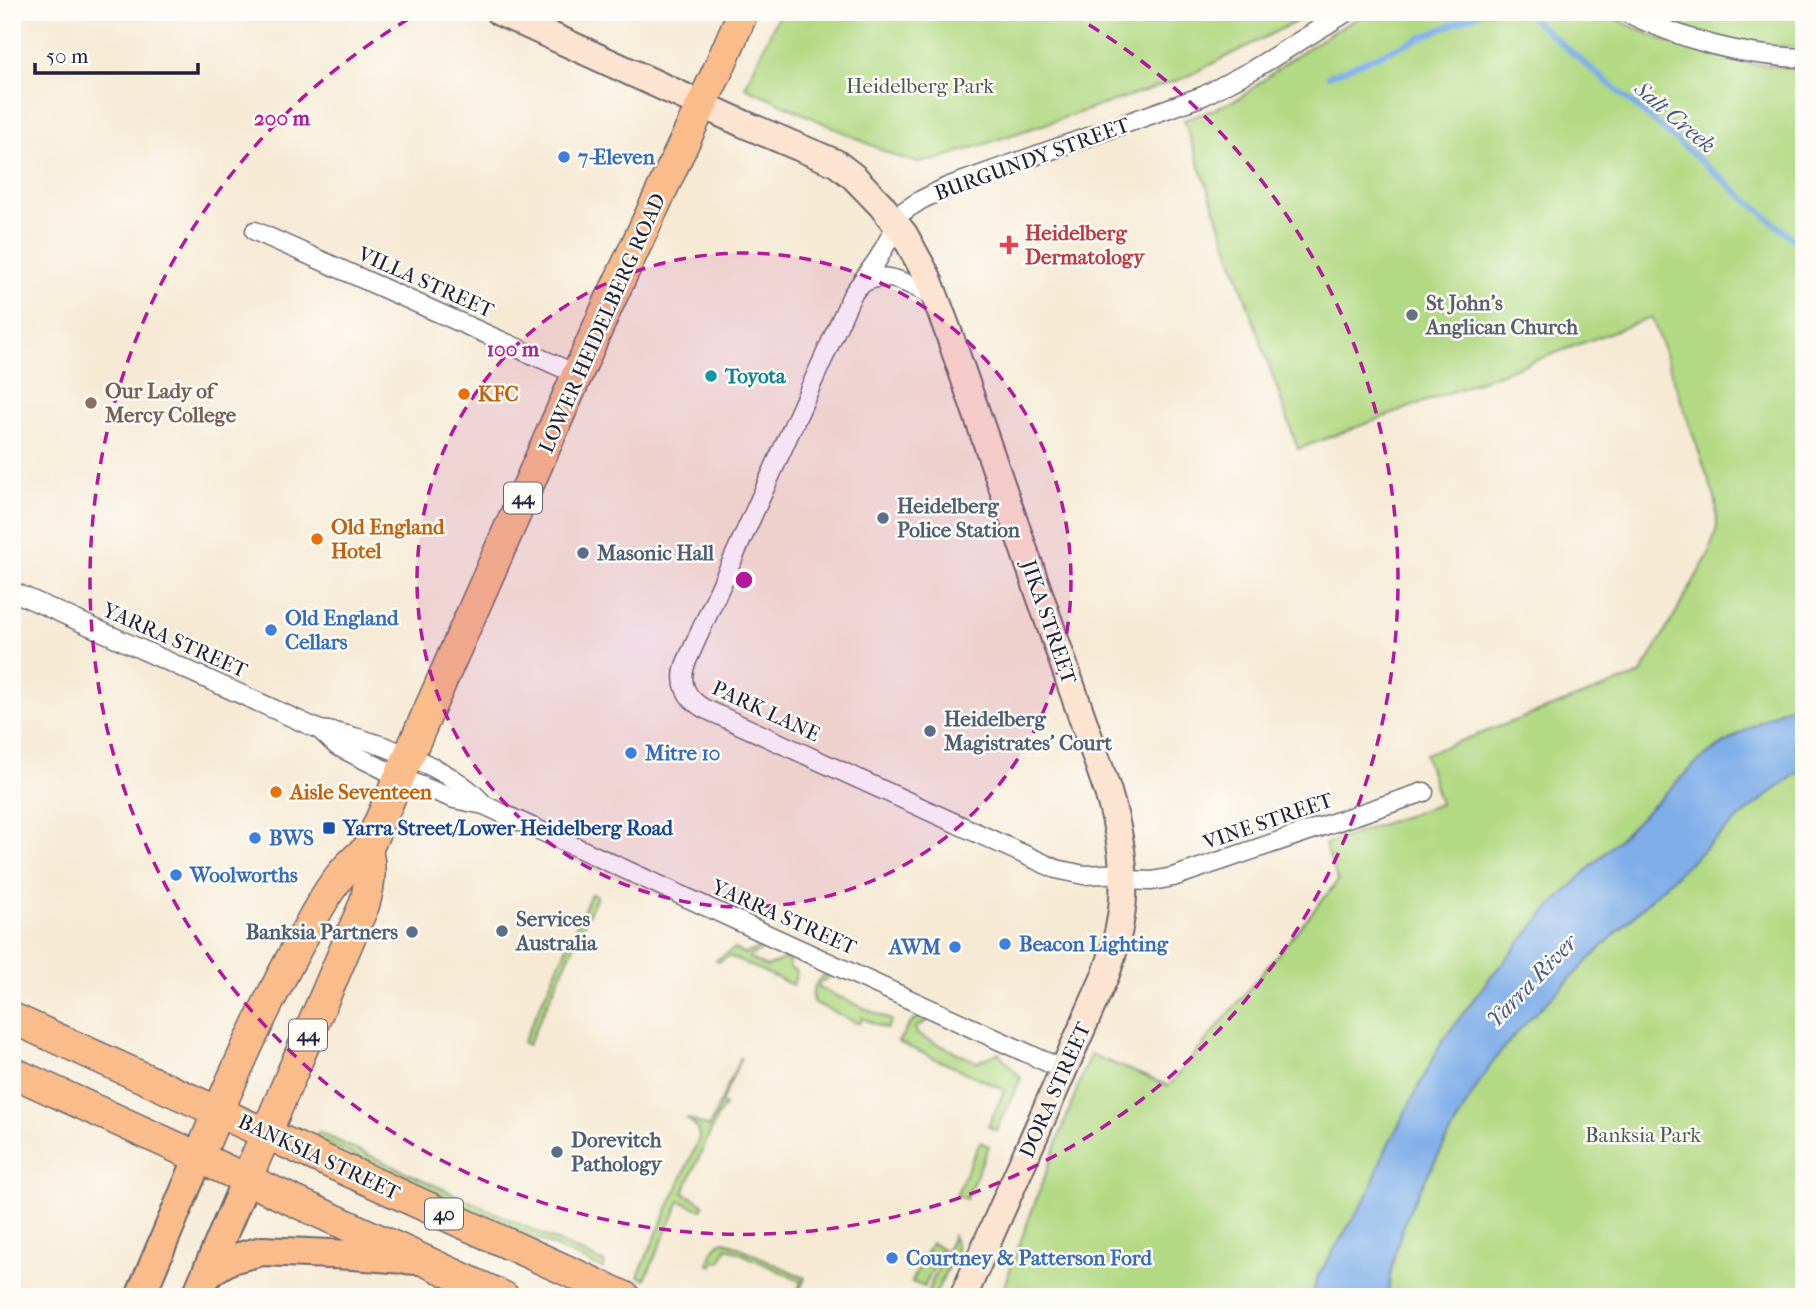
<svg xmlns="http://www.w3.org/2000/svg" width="1816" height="1309" font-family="'IM FELL French Canon',serif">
<rect width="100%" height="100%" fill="#fdfcf7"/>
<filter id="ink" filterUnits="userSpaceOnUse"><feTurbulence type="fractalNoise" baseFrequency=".0143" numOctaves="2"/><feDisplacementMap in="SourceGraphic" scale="14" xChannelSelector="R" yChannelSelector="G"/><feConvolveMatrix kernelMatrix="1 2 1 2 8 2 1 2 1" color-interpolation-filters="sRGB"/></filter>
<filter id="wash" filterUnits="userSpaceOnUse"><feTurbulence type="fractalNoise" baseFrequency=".00686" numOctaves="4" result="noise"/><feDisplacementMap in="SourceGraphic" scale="28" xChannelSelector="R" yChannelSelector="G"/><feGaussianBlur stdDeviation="1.57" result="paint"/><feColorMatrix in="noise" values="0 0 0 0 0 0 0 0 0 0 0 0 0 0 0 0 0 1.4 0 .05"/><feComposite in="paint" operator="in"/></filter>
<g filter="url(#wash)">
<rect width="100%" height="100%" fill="#f6ead4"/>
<g fill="#b2d983" stroke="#6a7e5f" stroke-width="2">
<path d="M780 12H1315L1184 78 936 160 915 162 895 156 745 87Z"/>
<path d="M1369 12H1600L1658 38 1694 51 1746 63 1804 69V699C1765 718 1729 738 1695 764L1553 905 1489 979 1443 1040 1383 1155 1369 1193 1318 1276 1312 1297H1000L1090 1054 1169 1086 1338 881 1325 844 1440 804 1425 754 1641 674 1709 554 1717 527 1716 501 1652 317 1298 449 1184 120 1215 109 1240 98 1288 61 1334 31Z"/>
<path d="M1656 12H1804V47C1769 47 1706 39 1675 24 1669 20 1662 16 1656 12Z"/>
<path d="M1804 768V1297H1388C1392 1232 1419 1190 1450 1135 1463 1111 1476 1085 1493 1062 1518 1027 1553 997 1583 966 1653 896 1723 826 1804 768Z"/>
<path d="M591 894 597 896 528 1045 523 1043Z"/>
<path d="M763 946 766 948 750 956 749 958 767 967 788 957 790 968 797 972 793 985 729 956 718 962 716 960 734 949 745 954Z"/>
<path d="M825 974 829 977 819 984V988L891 1020 890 1024 886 1029 862 1018 860 1023H857L813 1002C811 991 816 980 825 974Z"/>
<path d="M919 1016 927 1021 915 1028 918 1035 977 1062 999 1053 1021 1078 996 1130 988 1126 1005 1090 898 1042 908 1026Z"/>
<path d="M741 1057 721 1103 725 1106 719 1113 683 1193 704 1204 701 1210 680 1201 645 1279 638 1276 699 1139C699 1129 695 1124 686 1118L709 1127Z"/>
<path d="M318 1132 605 1263 603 1269 315 1138Z"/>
<path d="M980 1142 989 1146 966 1199 956 1195Z"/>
<path d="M953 1236 956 1243V1250L934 1297H925Z"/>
<path d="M725 1241 805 1278 800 1290 797 1292 801 1281 727 1247 720 1262 715 1260 713 1266 708 1264C712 1254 714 1243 725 1241Z"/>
<path d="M931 1243 943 1249 924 1287 912 1282Z"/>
</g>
<path fill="#7eade8" stroke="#506892" stroke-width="2" d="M1804 699V768C1723 826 1653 896 1583 966 1553 997 1518 1027 1493 1062 1476 1085 1463 1111 1450 1135 1419 1189 1392 1233 1388 1297H1312L1318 1276 1369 1193 1383 1155 1443 1040 1489 979 1552 905 1695 764C1729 738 1765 718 1804 699Z"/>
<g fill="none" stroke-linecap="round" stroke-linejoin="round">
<g stroke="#7eade8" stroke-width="6">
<path d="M1281 12 1288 18"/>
<path d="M1524 12 1804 248"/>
<path d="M1329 76 1482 12"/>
</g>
</g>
</g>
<g filter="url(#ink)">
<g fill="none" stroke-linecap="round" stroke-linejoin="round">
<g stroke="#6c6871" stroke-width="21">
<g id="minor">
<path d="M1625 12C1684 40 1739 56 1804 58"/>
<path d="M893 218 921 200 947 187 1203 96 1254 69 1347 12"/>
<path d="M897 224 878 259 852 295 686 663C679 682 685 697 703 708L1056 869 1084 875 1124 873"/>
<path d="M255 231 578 375"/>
<path d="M859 286C884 266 911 286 936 297"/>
<path d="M12 591 320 730C365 735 456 769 484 805"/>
<path d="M320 730 337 746 399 777 454 799 484 805 1064 1070"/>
<path d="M1124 880 1152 881 1173 877 1424 792"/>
</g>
</g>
<g stroke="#6c6871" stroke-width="30">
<path id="secondary" d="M499 12 744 124 836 163 854 177 881 205 904 234 928 278 948 331 1108 792C1128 859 1130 908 1106 974L963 1297"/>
</g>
<g stroke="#6c6871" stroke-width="32">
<g id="primary">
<path d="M204 1279 214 1269 231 1259 262 1251 353 1255 417 1260"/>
<path d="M140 1297 199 1157"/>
<path d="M196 1297 247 1178"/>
</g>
</g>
<g stroke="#6c6871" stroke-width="33">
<g id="trunk">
<path d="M12 1018 625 1297"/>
<path d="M12 1072 504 1297"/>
<path d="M199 1157C229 1084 261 1013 299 944 318 909 335 873 367 850L607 307 718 70 743 12"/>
<path d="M247 1178 364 905C370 886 372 869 367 850"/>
</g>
</g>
<use href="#minor" stroke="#fff" stroke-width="18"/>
<use href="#secondary" stroke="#fde4d0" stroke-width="26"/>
<use href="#primary" stroke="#f9bc8a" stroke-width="28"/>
<use href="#trunk" stroke="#f9bc8a" stroke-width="30"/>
</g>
</g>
<circle cx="744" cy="580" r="327" fill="#b5179e" fill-opacity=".12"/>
<g fill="none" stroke="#b5179e" stroke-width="3.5" stroke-dasharray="12 9">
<circle cx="744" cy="580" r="327"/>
<path d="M1071 14A654 654 0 1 1 417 14"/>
</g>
<g fill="#3f7fe0" stroke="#fdfcf7" stroke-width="2.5">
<circle cx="564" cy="157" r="7"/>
<circle cx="271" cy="630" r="7"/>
<circle cx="631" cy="753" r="7"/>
<circle cx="255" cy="838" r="7"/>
<circle cx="176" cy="875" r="7"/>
<circle cx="1005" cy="944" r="7"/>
<circle cx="955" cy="947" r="7"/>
<circle cx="892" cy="1258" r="7"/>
</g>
<path fill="#e0444e" stroke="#fdfcf7" stroke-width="2.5" d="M1005.5 234.5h7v7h7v7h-7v7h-7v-7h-7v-7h7z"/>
<circle fill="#6b7280" stroke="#fdfcf7" stroke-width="2.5" cx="1412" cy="315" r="7"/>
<circle fill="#0f9aa8" stroke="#fdfcf7" stroke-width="2.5" cx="711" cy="376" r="7"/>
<g fill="#e8710a" stroke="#fdfcf7" stroke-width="2.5">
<circle cx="464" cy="394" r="7"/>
<circle cx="317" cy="539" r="7"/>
<circle cx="276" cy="792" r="7"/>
</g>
<circle fill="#8d6e63" stroke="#fdfcf7" stroke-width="2.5" cx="91" cy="403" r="7"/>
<g fill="#5c6f8a" stroke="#fdfcf7" stroke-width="2.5">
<circle cx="883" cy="518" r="7"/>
<circle cx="583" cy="553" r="7"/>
<circle cx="930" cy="731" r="7"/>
<circle cx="502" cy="931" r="7"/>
<circle cx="412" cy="932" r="7"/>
<circle cx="557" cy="1152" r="7"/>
</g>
<rect fill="#1a4fb4" stroke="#fdfcf7" stroke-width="2.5" x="322" y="821" width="14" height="14" rx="3.5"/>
<g text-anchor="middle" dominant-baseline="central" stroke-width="5" stroke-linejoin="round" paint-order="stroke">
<g fill="#fdfcf7" stroke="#646373" stroke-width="2">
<rect x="504" y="482.5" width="38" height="31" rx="5"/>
<rect x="289" y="1019.5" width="38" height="31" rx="5"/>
<rect x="425" y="1198.5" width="38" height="31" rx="5"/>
</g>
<g font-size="19" font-weight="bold" fill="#22223b">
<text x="523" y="498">44</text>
<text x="308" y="1035">44</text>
<text x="444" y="1214">40</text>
</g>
<g font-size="21" fill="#4d5951" stroke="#fdfcf7">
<text x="920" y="86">Heidelberg Park</text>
<text x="1643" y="1135">Banksia Park</text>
</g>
<g font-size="21" font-weight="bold" fill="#366cbe" stroke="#fdfcf7" text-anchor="start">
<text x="578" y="157">7-Eleven</text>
<text x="285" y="618">Old England<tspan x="285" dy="24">Cellars</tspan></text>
<text x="645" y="753">Mitre 10</text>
<text x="269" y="838">BWS</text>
<text x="190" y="875">Woolworths</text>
<text x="1019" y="944">Beacon Lighting</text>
<text x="941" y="947" text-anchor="end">AWM</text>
<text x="906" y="1258">Courtney &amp; Patterson Ford</text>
</g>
<g font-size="21" fill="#22223b" stroke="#fdfcf7">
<text transform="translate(1032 159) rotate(-20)">BURGUNDY STREET</text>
<text transform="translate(426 282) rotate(24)">VILLA STREET</text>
<text transform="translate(602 323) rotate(-66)">LOWER HEIDELBERG ROAD</text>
<text transform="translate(1049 622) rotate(71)">JIKA STREET</text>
<text transform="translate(175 640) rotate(24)">YARRA STREET</text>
<text transform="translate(766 711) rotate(25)">PARK LANE</text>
<text transform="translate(1268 821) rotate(-19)">VINE STREET</text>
<text transform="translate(784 917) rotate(24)">YARRA STREET</text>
<text transform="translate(1055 1090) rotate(-66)">DORA STREET</text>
<text transform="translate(319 1157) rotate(25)">BANKSIA STREET</text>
</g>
<g font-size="21" font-weight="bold" fill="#be3a42" stroke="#fdfcf7" text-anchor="start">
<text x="1025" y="233">Heidelberg<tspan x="1025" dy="24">Dermatology</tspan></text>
</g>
<g font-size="21" font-weight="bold" fill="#5b616d" stroke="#fdfcf7" text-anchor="start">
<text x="1426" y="303">St John's<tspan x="1426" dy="24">Anglican Church</tspan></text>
</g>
<g font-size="21" font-weight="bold" fill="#0d838f" stroke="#fdfcf7" text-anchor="start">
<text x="725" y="376">Toyota</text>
</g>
<g font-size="21" font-weight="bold" fill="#785e54" stroke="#fdfcf7" text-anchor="start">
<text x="105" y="391">Our Lady of<tspan x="105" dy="24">Mercy College</tspan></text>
</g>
<g font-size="21" font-weight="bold" fill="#c56008" stroke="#fdfcf7" text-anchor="start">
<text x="478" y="394">KFC</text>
<text x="331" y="527">Old England<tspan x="331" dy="24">Hotel</tspan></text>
<text x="290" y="792">Aisle Seventeen</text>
</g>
<g font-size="21" font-weight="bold" fill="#4e5e75" stroke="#fdfcf7" text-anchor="start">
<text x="897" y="506">Heidelberg<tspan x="897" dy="24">Police Station</tspan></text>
<text x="597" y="553">Masonic Hall</text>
<text x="944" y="719">Heidelberg<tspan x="944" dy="24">Magistrates' Court</tspan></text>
<text x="516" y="919">Services<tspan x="516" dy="24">Australia</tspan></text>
<text x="398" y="932" text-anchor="end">Banksia Partners</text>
<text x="571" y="1140">Dorevitch<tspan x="571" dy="24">Pathology</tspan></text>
</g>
<g font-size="21" font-weight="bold" fill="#164399" stroke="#fdfcf7" text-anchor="start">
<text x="343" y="828">Yarra Street/Lower Heidelberg Road</text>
</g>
<g font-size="23" font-style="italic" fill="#475a80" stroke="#fdfcf7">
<text transform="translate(1675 117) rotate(40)">Salt Creek</text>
<text transform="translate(1532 981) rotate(-46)">Yarra River</text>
</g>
</g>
<circle cx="744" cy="580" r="10" fill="#b5179e" stroke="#fdfcf7" stroke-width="3.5"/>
<g font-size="21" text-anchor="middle" font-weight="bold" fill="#b5179e" stroke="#fdfcf7" stroke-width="5" stroke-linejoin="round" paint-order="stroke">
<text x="282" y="125">200 m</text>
<text x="513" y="356">100 m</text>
</g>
<rect width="1816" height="1309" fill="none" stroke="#fdfcf7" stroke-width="42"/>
<path d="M35 63v10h163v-10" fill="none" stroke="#22223b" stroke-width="3.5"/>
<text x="46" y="63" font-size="21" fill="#22223b" stroke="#fdfcf7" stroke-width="5" paint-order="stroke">50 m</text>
</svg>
